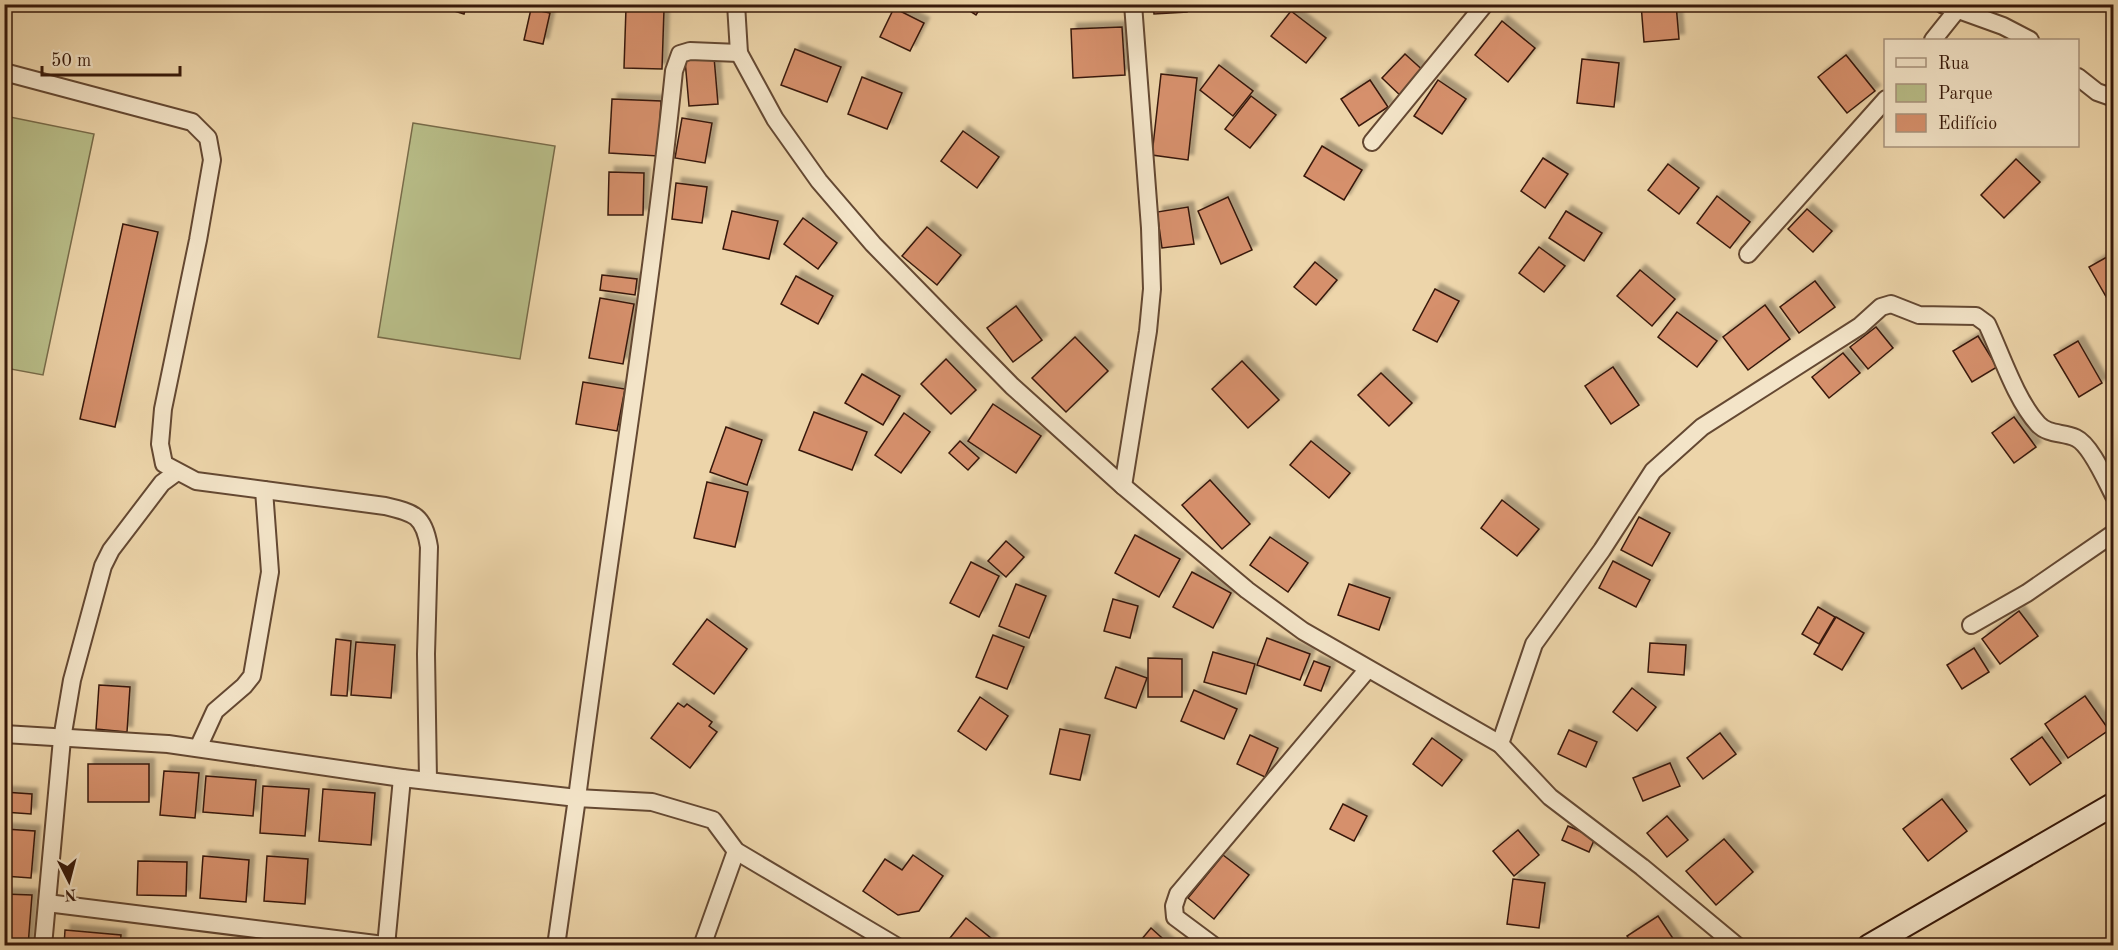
<svg xmlns="http://www.w3.org/2000/svg" width="2118" height="950" font-family="'Old Standard TT',serif">
<defs>
<filter id="shadow"><feDropShadow dx="5.5" dy="-5.5" stdDeviation="1.5" flood-color="#0004"/></filter>
</defs>
<rect width="100%" height="100%" fill="#edd5aa"/>
<filter id="stains"><feTurbulence type="fractalNoise" baseFrequency=".00333" numOctaves="4"/><feColorMatrix values="0 0 0 0 .2 0 0 0 0 .09 0 0 0 0 .02 0 0 0 .5 -.17"/></filter>
<radialGradient id="worn" r=".72"><stop offset=".6" stop-color="#630" stop-opacity="0"/><stop offset="1" stop-color="#630" stop-opacity=".3"/></radialGradient>
<g fill="#b8bd88" stroke="#786b49" stroke-width="1.5">
<path d="M5 116 94 134 43 375 5 368Z"/>
<path d="M413 123 555 146 520 359 378 337Z"/>
</g>
<g fill="#d6906c" stroke="#37190a" stroke-width="1.5" filter="url(#shadow)">
<path d="M450 4H467L464 14 448 9Z"/>
<path d="M959 4H983L976 15Z"/>
<path d="M1153 4H1187V12L1154 14Z"/>
<path d="M1641 4H1676L1679 39 1644 42Z"/>
<path d="M626 8 664 9 662 69 624 68Z"/>
<path d="M894 8 924 23 910 51 880 37Z"/>
<path d="M531 9 550 13 543 44 524 40Z"/>
<path d="M1291 11 1326 38 1306 63 1271 36Z"/>
<path d="M1502 21 1535 48 1508 82 1475 55Z"/>
<path d="M1122 27 1125 75 1073 78 1071 29Z"/>
<path d="M795 49 841 67 827 102 781 85Z"/>
<path d="M1405 54 1427 74 1404 99 1382 78Z"/>
<path d="M1846 55 1875 91 1847 113 1818 77Z"/>
<path d="M714 57 718 104 689 106 685 60Z"/>
<path d="M1582 59 1619 63 1614 107 1577 103Z"/>
<path d="M1219 65 1253 91 1233 116 1200 90Z"/>
<path d="M1161 74 1197 78 1188 160 1152 155Z"/>
<path d="M862 77 902 93 887 129 848 114Z"/>
<path d="M1370 80 1388 107 1359 126 1341 99Z"/>
<path d="M1438 80 1466 99 1442 134 1414 116Z"/>
<path d="M1251 96 1276 115 1250 148 1225 129Z"/>
<path d="M612 99 661 101 658 156 609 153Z"/>
<path d="M682 118 712 123 705 163 675 158Z"/>
<path d="M963 131 999 157 977 188 941 161Z"/>
<path d="M1322 146 1362 170 1344 200 1304 176Z"/>
<path d="M1543 158 1568 174 1545 208 1521 191Z"/>
<path d="M2016 159 2040 182 2004 218 1981 195Z"/>
<path d="M1668 164 1699 188 1679 214 1648 190Z"/>
<path d="M609 172 644 173 643 215H608Z"/>
<path d="M676 183 707 187 702 223 672 219Z"/>
<path d="M1717 196 1750 222 1730 248 1697 223Z"/>
<path d="M1228 197 1252 250 1221 264 1198 211Z"/>
<path d="M1188 207 1194 244 1162 248 1157 212Z"/>
<path d="M1807 209 1832 231 1813 252 1788 229Z"/>
<path d="M732 211 778 221 769 259 723 249Z"/>
<path d="M1566 211 1602 233 1584 261 1549 238Z"/>
<path d="M803 218 837 243 818 269 784 244Z"/>
<path d="M123 224 158 232 115 427 80 419Z"/>
<path d="M927 227 961 255 937 285 902 256Z"/>
<path d="M1539 247 1565 266 1544 292 1519 273Z"/>
<path d="M2114 253V297L2108 300 2089 267Z"/>
<path d="M1315 262 1337 280 1316 305 1294 287Z"/>
<path d="M1640 270 1675 299 1652 326 1617 296Z"/>
<path d="M602 275 637 279 635 295 600 290Z"/>
<path d="M796 276 833 296 818 324 781 304Z"/>
<path d="M1815 281 1835 307 1799 333 1780 307Z"/>
<path d="M1435 289 1459 301 1437 342 1413 330Z"/>
<path d="M600 298 634 304 623 364 589 358Z"/>
<path d="M1765 305 1790 339 1748 370 1723 337Z"/>
<path d="M1016 306 1042 340 1013 362 987 328Z"/>
<path d="M1677 312 1717 341 1697 367 1658 337Z"/>
<path d="M1876 327 1893 348 1868 369 1850 347Z"/>
<path d="M1978 336 1997 367 1972 382 1953 351Z"/>
<path d="M1075 337 1108 371 1066 412 1032 378Z"/>
<path d="M2078 341 2102 383 2079 397 2054 355Z"/>
<path d="M1843 353 1860 373 1829 398 1812 377Z"/>
<path d="M946 359 976 390 951 414 921 384Z"/>
<path d="M1242 361 1279 400 1248 428 1212 389Z"/>
<path d="M1613 367 1639 405 1611 424 1585 386Z"/>
<path d="M1381 373 1412 403 1389 426 1358 395Z"/>
<path d="M862 374 900 396 883 425 845 403Z"/>
<path d="M583 382 625 389 617 431 576 424Z"/>
<path d="M993 404 1041 436 1016 473 968 441Z"/>
<path d="M814 412 867 432 852 470 799 450Z"/>
<path d="M904 413 930 432 901 473 875 455Z"/>
<path d="M2014 417 2036 447 2014 463 1992 433Z"/>
<path d="M726 427 762 440 747 485 710 472Z"/>
<path d="M960 441 979 458 968 470 949 453Z"/>
<path d="M1311 441 1350 473 1329 498 1290 465Z"/>
<path d="M1210 480 1250 524 1222 549 1182 505Z"/>
<path d="M707 482 748 492 735 547 694 538Z"/>
<path d="M1502 500 1539 529 1517 556 1481 528Z"/>
<path d="M1639 517 1670 533 1652 566 1621 550Z"/>
<path d="M1135 535 1180 559 1159 597 1115 573Z"/>
<path d="M1270 537 1308 563 1288 592 1250 565Z"/>
<path d="M1006 541 1024 557 1006 577 988 561Z"/>
<path d="M1613 561 1650 580 1636 607 1599 588Z"/>
<path d="M971 562 999 576 979 617 950 603Z"/>
<path d="M1192 572 1231 593 1213 628 1173 607Z"/>
<path d="M1016 584 1046 596 1029 638 999 626Z"/>
<path d="M1349 584 1390 598 1379 630 1338 615Z"/>
<path d="M1113 599 1138 606 1130 638 1104 631Z"/>
<path d="M1818 607 1835 617 1819 644 1802 634Z"/>
<path d="M2019 611 2038 636 2000 664 1982 639Z"/>
<path d="M1836 617 1864 633 1842 670 1814 654Z"/>
<path d="M707 619 747 649 714 694 673 664Z"/>
<path d="M993 635 1024 647 1007 689 976 677Z"/>
<path d="M1267 638 1310 654 1300 680 1257 665Z"/>
<path d="M336 639 351 641 347 696 331 695Z"/>
<path d="M356 642 395 645 391 698 351 695Z"/>
<path d="M1650 643 1686 645 1684 675 1648 672Z"/>
<path d="M1974 648 1989 672 1962 689 1947 665Z"/>
<path d="M1213 652 1255 664 1246 694 1204 682Z"/>
<path d="M1148 658 1182 659V697H1148Z"/>
<path d="M1314 661 1330 667 1321 691 1304 685Z"/>
<path d="M1116 667 1147 678 1136 708 1105 698Z"/>
<path d="M99 685 130 687 127 732 96 729Z"/>
<path d="M1632 688 1656 707 1637 731 1613 712Z"/>
<path d="M1194 690 1237 709 1224 739 1181 721Z"/>
<path d="M2085 696 2109 730 2068 758 2045 724Z"/>
<path d="M980 697 1008 716 986 750 958 731Z"/>
<path d="M678 703 684 707 687 704 712 722 709 726 717 732 690 768 651 738Z"/>
<path d="M1060 729 1090 735 1080 780 1050 774Z"/>
<path d="M1569 730 1597 742 1586 767 1558 754Z"/>
<path d="M1720 733 1736 754 1703 779 1687 758Z"/>
<path d="M1250 735 1278 748 1265 777 1237 764Z"/>
<path d="M2042 737 2061 763 2030 785 2011 759Z"/>
<path d="M1432 738 1462 760 1442 786 1413 764Z"/>
<path d="M1670 763 1680 786 1643 801 1633 778Z"/>
<rect x="88" y="764" width="61" height="38"/>
<path d="M164 771 199 773 195 818 160 815Z"/>
<path d="M206 776 256 780 253 816 203 812Z"/>
<path d="M263 786 309 789 305 836 260 833Z"/>
<path d="M323 789 375 793 371 845 319 841Z"/>
<path d="M4 792 32 794 31 814 4 812Z"/>
<path d="M1942 799 1967 831 1928 861 1903 829Z"/>
<path d="M1343 804 1367 816 1354 841 1330 829Z"/>
<path d="M1667 816 1688 840 1667 857 1647 833Z"/>
<path d="M1568 826 1595 838 1589 852 1562 840Z"/>
<path d="M5 829 35 831 31 878 4 876Z"/>
<path d="M1518 830 1539 855 1514 876 1493 851Z"/>
<path d="M1724 839 1753 872 1716 905 1686 871Z"/>
<path d="M913 855 943 876 919 911 898 915 863 891 885 859 902 870Z"/>
<path d="M1223 855 1249 875 1214 919 1188 898Z"/>
<path d="M203 856 249 860 246 902 200 898Z"/>
<path d="M267 856 308 859 305 904 264 901Z"/>
<path d="M138 861 187 862 186 896 137 895Z"/>
<path d="M1513 879 1545 883 1539 928 1507 924Z"/>
<path d="M4 894 32 895 28 946H4Z"/>
<path d="M1658 916 1678 946H1634L1627 936Z"/>
<path d="M966 918 992 939 987 946H959L950 938Z"/>
<path d="M1151 928 1171 946H1136Z"/>
<path d="M65 930 121 935 120 946H64Z"/>
</g>
<g fill="none" stroke-linecap="round" stroke-linejoin="round">
<g stroke="#644832" stroke-width="20">
<g id="street">
<path d="M736 4 739 53 775 119 819 181 873 244 1012 386 1123 486 1247 590 1303 631 1500 744 1550 797 1642 867 1737 946"/>
<path d="M1942 4 2003 26 2030 40"/>
<path d="M1933 40 1957 10"/>
<path d="M4 72 192 122 208 138 212 160 198 240 163 409 160 444 164 464 196 481 385 506C414 513 424 515 429 547L426 654 428 780"/>
<path d="M2078 77 2097 92 2114 98"/>
<path d="M1372 142 1485 4"/>
<path d="M1748 254 1886 99"/>
<path d="M1123 486 1148 331 1152 289 1150 228 1133 4"/>
<path d="M1971 625 2027 593 2114 533"/>
<path d="M4 734 168 744 402 778 577 798C608 555 649 314 674 71L680 54 690 51 739 53"/>
<path d="M1500 744 1534 644 1602 550 1653 471 1702 427 1860 326 1881 307 1891 304 1919 315 1976 316 1987 324C2001 354 2016 400 2038 424 2048 435 2063 432 2076 438 2091 445 2106 481 2114 496"/>
<path d="M198 748 215 711 244 686 252 676 270 572 264 490"/>
<path d="M47 903 392 946"/>
<path d="M43 946 62 739 72 680 103 566 111 550 162 483 177 472"/>
<path d="M386 946 402 778"/>
<path d="M556 946 577 798 652 802 713 820 736 851 896 946"/>
<path d="M702 946 736 851"/>
<path d="M1214 946 1175 917 1174 906 1178 894 1368 669"/>
</g>
</g>
<g stroke="#37190a" stroke-width="26">
<path id="secondary" d="M1869 946 2114 804"/>
</g>
<use href="#street" stroke="#f3e4c8" stroke-width="16"/>
<use href="#secondary" stroke="#f3e4c8" stroke-width="22"/>
</g>
<rect width="2118" height="950" fill="none" stroke="#edd5aa" stroke-width="24"/>
<rect x="6" y="6" width="2106" height="938" fill="none" stroke="#37190a" stroke-width="3"/>
<rect x="12" y="12" width="2094" height="926" fill="none" stroke="#37190a" stroke-width="1.5"/>
<rect x="1884" y="39" width="195" height="108" fill="#f3e4c8" stroke="#a8937c" stroke-width="1.5"/>
<rect x="1896" y="58" width="30" height="9" fill="#f3e4c8" stroke="#a8937c" stroke-width="1.5"/>
<text x="1938" y="69" font-size="18" fill="#37190a">Rua</text>
<rect x="1896" y="84" width="30" height="18" fill="#b8bd88" stroke="#a8937c" stroke-width="1.5"/>
<text x="1938" y="99" font-size="18" fill="#37190a">Parque</text>
<rect x="1896" y="114" width="30" height="18" fill="#d6906c" stroke="#a8937c" stroke-width="1.5"/>
<text x="1938" y="129" font-size="18" fill="#37190a">Edifício</text>
<g transform="translate(69 881) rotate(174)" stroke="#f3e4c8" stroke-width="4.5" paint-order="stroke">
<path d="M0-4.5L10 22L0 15L-10 22Z" fill="#37190a"/>
<text y="-9" font-size="16" font-weight="bold" text-anchor="middle" fill="#37190a">N</text>
</g>
<path d="M42 66v9h138v-9" fill="none" stroke="#37190a" stroke-width="3"/>
<text x="51" y="66" font-size="18" fill="#37190a" stroke="#f3e4c8" stroke-width="4.5" paint-order="stroke">50 m</text>
<rect width="100%" height="100%" filter="url(#stains)"/>
<rect width="100%" height="100%" fill="url(#worn)"/>
</svg>
